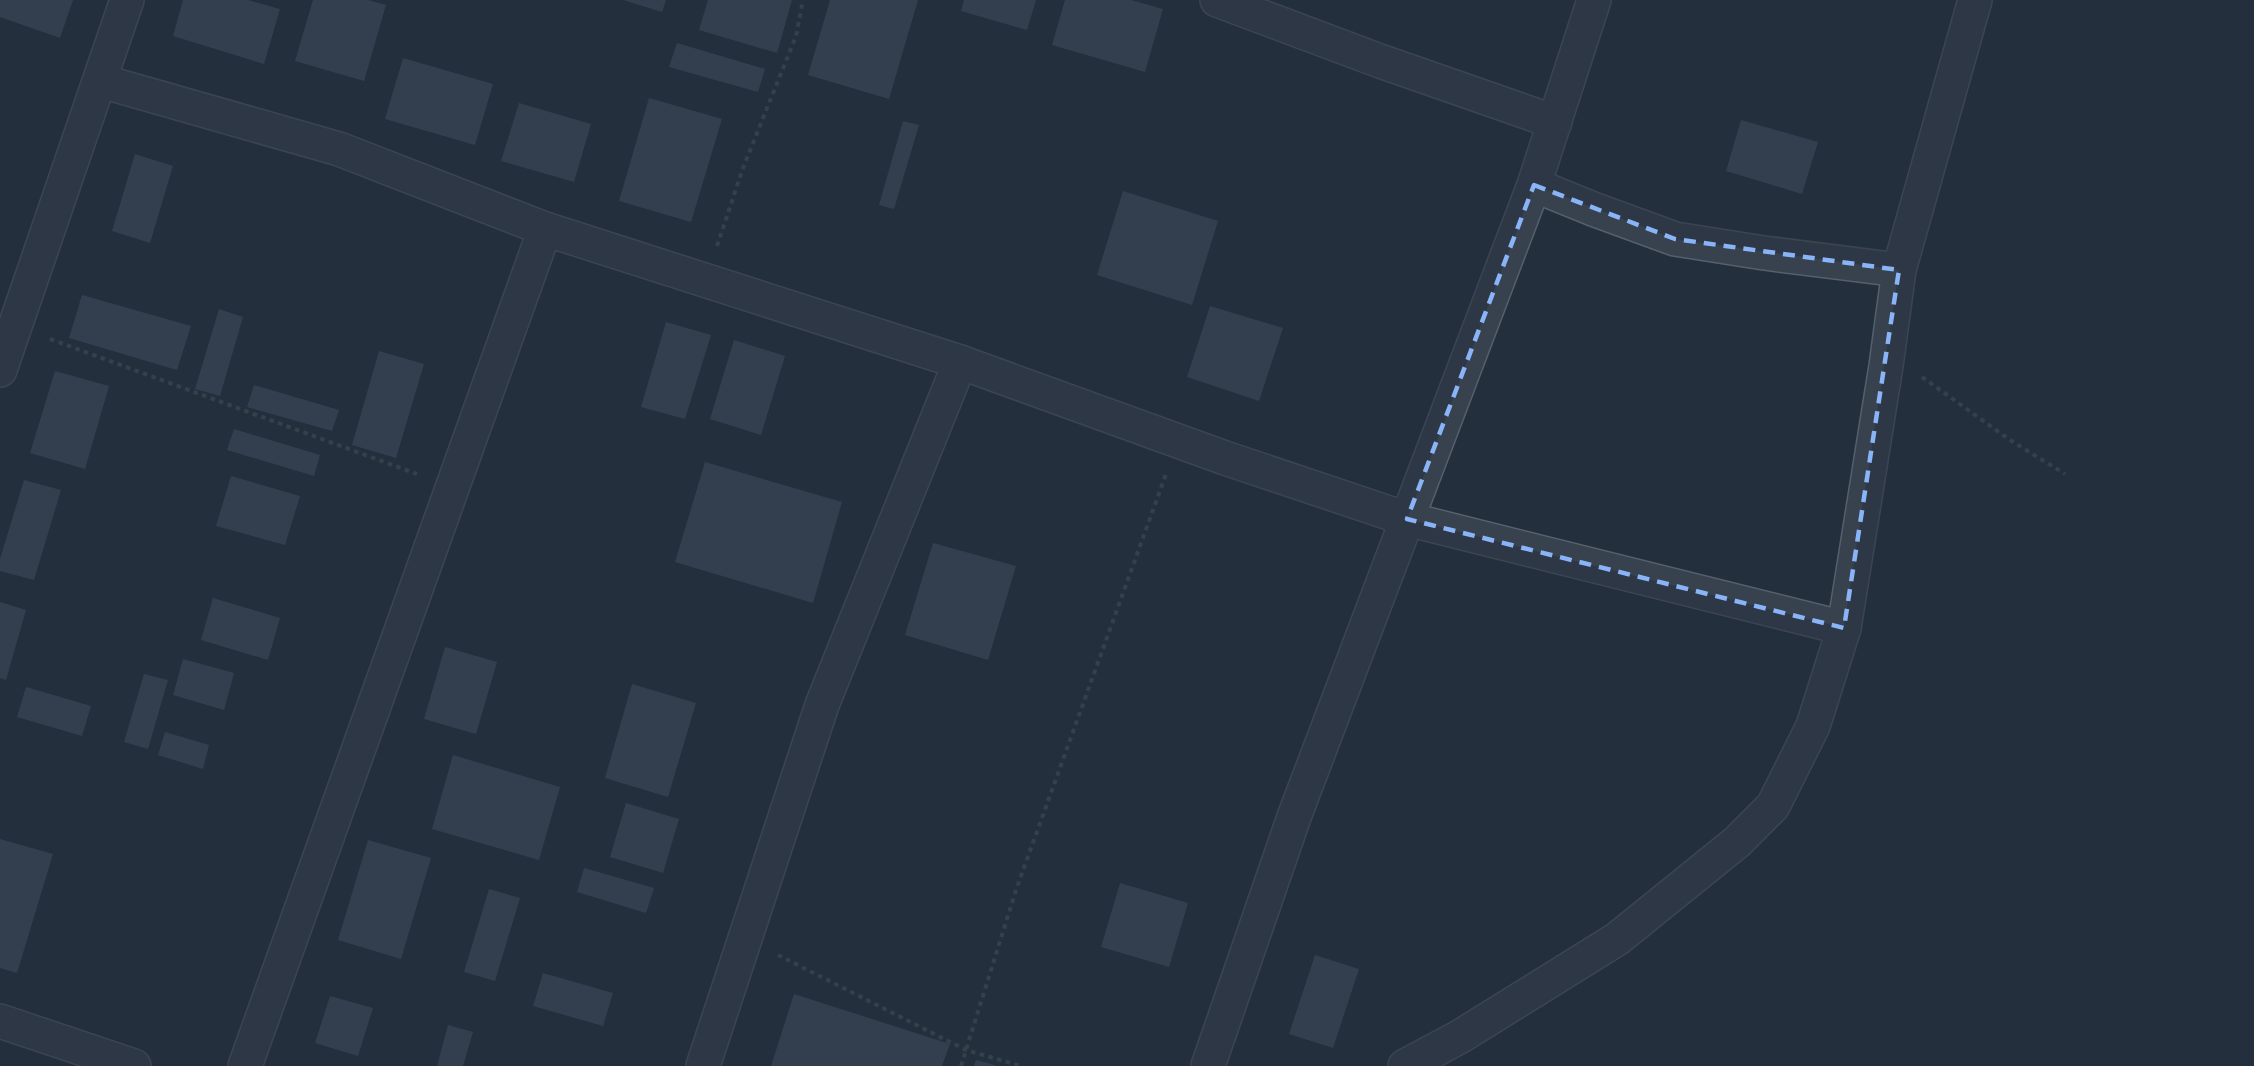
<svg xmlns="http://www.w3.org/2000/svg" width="2254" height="1066" font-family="Karla,sans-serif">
<rect width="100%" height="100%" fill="#242f3e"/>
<g fill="#455162">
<path d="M0 0H73L60 38 0 17Z"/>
<path d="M183 0H248L280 9 264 64 173 36Z"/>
<path d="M313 0H368L386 5 364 81 295 61Z"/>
<path d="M623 0H666L662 12Z"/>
<path d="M708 0H792L777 53 699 30Z"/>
<path d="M830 0H918L889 99 808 75Z"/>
<path d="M964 0H1036L1027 30 961 11Z"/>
<path d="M1065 0H1131L1163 9 1145 72 1052 45Z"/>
<path d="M677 43 765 69 758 92 669 67Z"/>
<path d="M403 58 493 84 475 145 385 119Z"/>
<path d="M649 98 722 119 691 222 619 201Z"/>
<path d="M519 103 591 124 574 182 501 161Z"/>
<path d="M1741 120 1818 142 1802 194 1726 171Z"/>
<path d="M903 121 919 125 894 209 879 205Z"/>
<path d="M135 154 173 166 150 243 112 231Z"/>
<path d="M1123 191 1218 221 1192 305 1097 275Z"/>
<path d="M82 295 191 326 177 370 69 338Z"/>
<path d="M1210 306 1283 328 1259 401 1187 377Z"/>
<path d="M219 309 243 317 220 396 195 389Z"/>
<path d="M666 322 711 335 685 419 641 407Z"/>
<path d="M734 340 785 356 761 435 710 419Z"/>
<path d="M379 351 424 364 396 458 352 445Z"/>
<path d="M55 371 109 386 85 469 30 453Z"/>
<path d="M254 385 339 410 332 431 247 407Z"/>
<path d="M234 429 320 455 314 476 227 450Z"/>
<path d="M705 462 842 502 813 603 675 562Z"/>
<path d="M231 476 300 496 285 545 216 526Z"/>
<path d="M24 480 61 490 34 580 0 571V559Z"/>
<path d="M933 543 1016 566 988 660 905 635Z"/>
<path d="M213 598 280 618 268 660 201 640Z"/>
<path d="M0 602 26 610 6 680 0 678Z"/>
<path d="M445 647 497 662 476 734 424 719Z"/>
<path d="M183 659 234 673 224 710 173 695Z"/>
<path d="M144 674 168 680 148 749 124 742Z"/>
<path d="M632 684 696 703 668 797 605 778Z"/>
<path d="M26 687 91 706 82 736 17 717Z"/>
<path d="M165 732 209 745 203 769 158 755Z"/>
<path d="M453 755 560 787 539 860 432 829Z"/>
<path d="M626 803 679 819 663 873 610 857Z"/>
<path d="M0 839 53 854 17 973 0 968Z"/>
<path d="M368 840 431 858 401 959 338 940Z"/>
<path d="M584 868 654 888 646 913 577 892Z"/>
<path d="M1120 883 1188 903 1169 967 1101 947Z"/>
<path d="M489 889 520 898 495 981 464 972Z"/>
<path d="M1315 955 1359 969 1333 1048 1289 1034Z"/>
<path d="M543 973 613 993 603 1026 533 1006Z"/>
<path d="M794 994 950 1044 942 1066H771Z"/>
<path d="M330 996 373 1008 358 1056 315 1043Z"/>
<path d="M448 1025 473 1032 463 1066H437Z"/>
<path d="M976 1060 995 1065V1066H974Z"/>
</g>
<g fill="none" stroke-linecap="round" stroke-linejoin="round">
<g stroke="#565f6c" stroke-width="36">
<g id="minor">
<path d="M1217 0 1380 61 1555 122"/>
<path d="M101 81 339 149 545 229 960 362 1225 458 1407 519 1844 628"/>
<path d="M1534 185 1593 209 1675 239 1764 253 1899 270"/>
<path d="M0 370 127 0"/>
<path d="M0 1021 134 1066"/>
<path d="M245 1066 545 229"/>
<path d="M703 1066 822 705 960 362"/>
<path d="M1208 1066 1294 817 1534 185 1594 0"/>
<path d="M1405 1066 1461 1036 1617 939 1737 842 1773 806 1813 726 1844 628 1886 366 1899 270 1975 0"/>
</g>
</g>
<g stroke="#44595c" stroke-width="4" stroke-dasharray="4.5 4.5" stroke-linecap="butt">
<path d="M717 246 743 168 796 36 803 0"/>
<path d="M50 339 417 474"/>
<path d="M1922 377 2010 440 2065 474"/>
<path d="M778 955 966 1050 1021 1066"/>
<path d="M961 1066 1017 887 1166 474"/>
</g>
<use href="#minor" stroke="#38414e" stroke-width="33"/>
</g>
<path d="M0 0H2254V1066H0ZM1534 185 1675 239 1899 270 1844 628 1407 519Z" fill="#242f3e" fill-opacity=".55" fill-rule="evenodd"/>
<path fill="none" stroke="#8ab4f8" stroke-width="4.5" stroke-dasharray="12 8" stroke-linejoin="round" d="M1534 185 1675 239 1899 270 1844 628 1407 519Z"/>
</svg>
